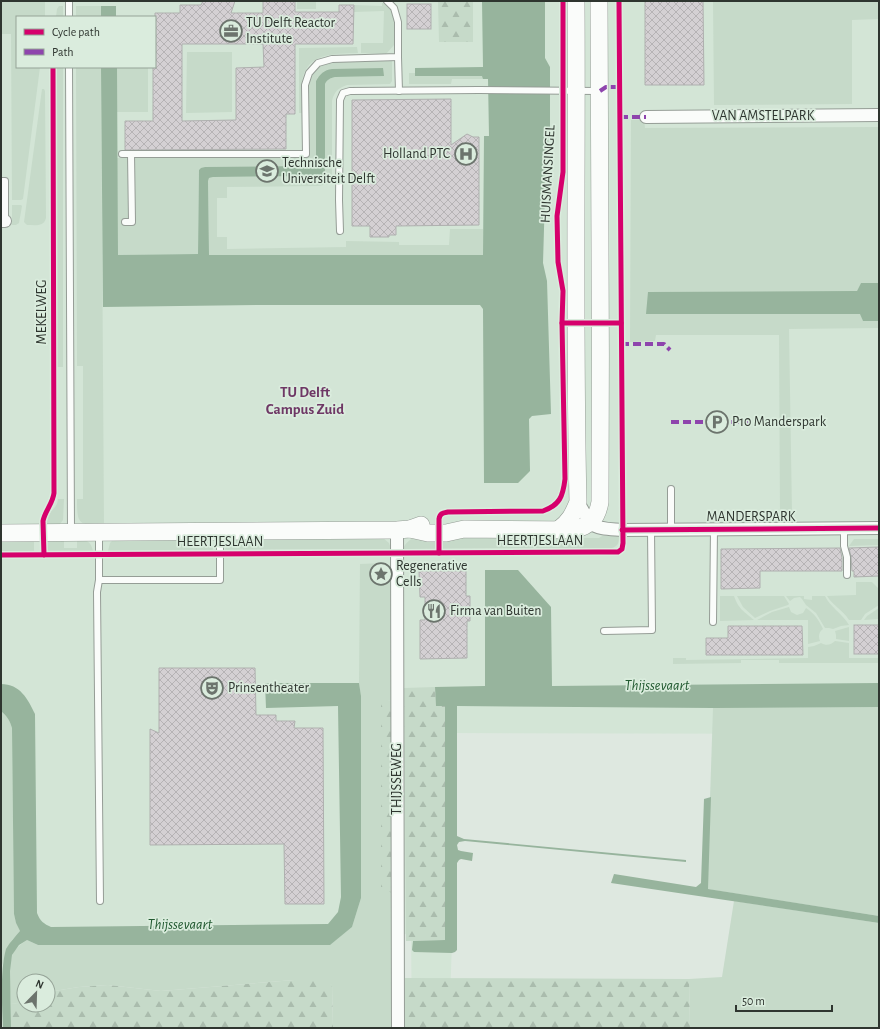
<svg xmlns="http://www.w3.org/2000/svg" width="880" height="1029" font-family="'Alegreya Sans',sans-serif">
<defs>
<pattern id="forest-firs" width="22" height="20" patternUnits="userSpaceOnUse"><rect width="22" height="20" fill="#c6dac9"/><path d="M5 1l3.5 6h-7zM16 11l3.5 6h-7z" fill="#aabcad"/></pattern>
<pattern id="building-cross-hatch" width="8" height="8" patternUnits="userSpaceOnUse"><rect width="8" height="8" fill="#d4d0d3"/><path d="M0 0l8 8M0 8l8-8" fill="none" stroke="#b6b3b5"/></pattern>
</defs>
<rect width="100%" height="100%" fill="#dee8e0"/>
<path fill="#d3e5d6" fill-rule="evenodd" d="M1 1H879V734L452 733V942L449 1028H412L411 934 43 940 21 951 22 1028H1ZM17 17H155V67H17Z"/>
<g fill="#c6dac9">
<path d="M1 1H45V17H17V67H40L23 199 21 200H12L11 34H1Z"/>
<rect x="297" y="1" width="19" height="8"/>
<path d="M713 1H879V19L852 20V104L714 105Z"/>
<path d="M382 3H385L394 9V45L386 54 361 53V43H383L384 11 354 12 353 5 382 6Z"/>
<path d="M59 6H63V17H56L57 9Z"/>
<rect x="76" y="6" width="25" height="11"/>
<path d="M357 47 358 53C334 54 307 52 302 81 300 91 302 103 302 113H299V48Z"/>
<path d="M187 52H232V112L186 113Z"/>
<path d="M392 60V81L390 84 347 85C338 88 334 92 332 101V178L328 184 319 186 227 187V198H217V237H227V249L346 247V241L399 242V245H449L450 229H483V255H209L208 181 209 178 213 177 320 176 324 175 325 170V84C327 80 330 78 335 77L383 76V68L318 77 316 81V156L312 163 304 166 205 167 199 170 198 254 118 255 117 158 309 157V82L312 75 316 69 320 66 332 61Z"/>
<rect x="57" y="67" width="6" height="300"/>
<path d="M76 67H101L104 526C79 524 77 526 77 499H83V366H77Z"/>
<rect x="117" y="67" width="31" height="45"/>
<path d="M409 73H415L416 76H483V79H452L451 84H409Z"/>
<path d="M42 89H44L45 91 46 218C44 227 35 225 27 225L24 222Z"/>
<path d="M631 120H644L645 128 879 127V283H861L857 291 861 314 863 321H879V328L789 329 792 513H780L779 335H656L655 341 630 342Z"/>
<path d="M12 205H21L22 206 19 223 16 225H12Z"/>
<path d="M58 499H64L63 520 60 524 47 526C47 523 47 519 48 516 51 509 57 509 58 499Z"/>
<path d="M602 536H619C619 543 618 546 612 548L403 549C406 542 410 539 417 537L599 538Z"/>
<path d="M77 538C86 540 91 541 93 551H48L47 540 64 539V548H77Z"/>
<path d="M115 538 205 539C210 541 212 545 213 550L108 551 110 543Z"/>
<path d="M383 538 389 543 391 549 225 550 226 543 230 539Z"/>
<rect x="1" y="539" width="33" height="12"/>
<path d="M854 539H879V545L849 546Z"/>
<path d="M384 563V570H390L391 701 381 699 392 893V1028H333L332 985 294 980 161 991 108 985 79 987 48 992V981H24V1005H35V1006L11 1003C10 990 8 969 12 956 14 949 21 944 27 940L38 945H329L352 927 361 898V696L359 683 360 564Z"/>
<path d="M856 582H872L879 589V605L865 614 861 620H849C843 610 833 606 827 596L856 595Z"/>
<path d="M720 596H734C739 610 744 611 754 620L720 621Z"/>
<path d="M737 596H784L789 604 788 605 770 611 755 618 743 607Z"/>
<path d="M786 596H804V599L812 600V596H825C830 607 842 613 849 625L841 626 833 629 829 628H825L816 613 806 605 802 599 800 597 794 598 790 601Z"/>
<path d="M789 607 791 612 797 615 803 613 806 608C814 613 819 620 823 629 819 632 818 636 820 641L808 644V620H757L772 612Z"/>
<path d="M879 608V619L864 620 867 616Z"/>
<path d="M849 627V641L836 639V635L835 631Z"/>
<path d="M835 641 849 643V658H879V663H779V660H741V663L673 664V658H686V660L808 658V647L814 646 821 643C826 646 831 645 835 641Z"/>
<path d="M879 707V916L707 889 713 708Z"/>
<path d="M1 711C7 716 10 721 12 728L14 914 16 923 20 931 12 940 1 968Z"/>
<path d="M734 901 879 923V1028H690L689 979 722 977Z"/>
</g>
<g fill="url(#forest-firs)">
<path d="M438 1H473V42H439Z"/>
<path d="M435 687 436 706H445V940L406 941 404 688Z"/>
<path d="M381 698 391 701 392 893 381 888Z"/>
<path d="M405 978 689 979 690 1028H405Z"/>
<path d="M321 979 332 985 333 1028H11V1003L34 1006 35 1005H48V992L79 987 108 985 161 991 294 980Z"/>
</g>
<g fill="#97b49d">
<path d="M482 1H545V58L550 67V127L546 161 543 263 547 281 551 414 532 416 529 419 530 471 518 483H484L483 309 480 305H259L103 307 101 67H117L118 255 198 254 199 170 201 168 205 167 304 166 312 163 316 156V81C320 74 324 70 332 69L383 68 384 76 335 77C330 78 327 80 325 84V170L324 175 320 176 213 177 209 178 208 181 209 255H483L484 136H489L488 79H483L482 76H415V68L483 67Z"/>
<rect x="101" y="6" width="15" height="11"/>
<path d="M861 283H879V321H863L860 314H646L648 292 857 291Z"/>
<path d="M485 570H518L551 607 552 686 879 683V707L713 708 457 706V836L464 839 686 860V862L465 841 459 842 457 845 458 850 461 851 473 853 472 861 461 859 459 860 457 863V950L455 952 452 953 414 952 412 950 413 941 445 940V706H436L435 687 485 686Z"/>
<path d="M265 683H359L361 696V898L352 927 330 945H38L27 940 19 945 12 955 10 971 11 1028H3C2 1005 0 970 6 949 10 942 15 937 20 931L16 923 14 914 12 728C10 721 7 716 1 711V684C20 684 28 699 35 714L37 913C40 921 44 924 51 927L328 924 338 912 341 897 338 706 266 708Z"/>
<path d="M711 797 708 889 879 916V923L611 883 614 874 696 887 701 883 704 799Z"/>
</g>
<g fill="url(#building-cross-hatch)" stroke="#afb0af" fill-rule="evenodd">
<path d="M203 1H235L231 13H263V1H295V12H339V5H354L353 44H295V114H286V149L125 150V121H153V67H155V13H180V5H201ZM182 44H263L264 67 236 68V120L182 121Z"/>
<path d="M645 1H703L704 85H645Z"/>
<rect x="407" y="4" width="24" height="25"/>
<path d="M451 99V145L467 134 473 137H479V225L396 226V235H389V237H370V226H352V100Z"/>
<path d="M879 547V576L854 577V571H852L851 557 849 548Z"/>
<path d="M840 548 842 558V571H760V588L721 589V549Z"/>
<path d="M419 571H466V596H470V621H467V658L420 659V620H425V597H420Z"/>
<rect x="854" y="625" width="25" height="29"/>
<path d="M728 626H802L803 655H706V638H728Z"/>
<path d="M159 668H255L256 715H276V721H295L294 728H323L324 904H285L284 844 150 845V729L159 733Z"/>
</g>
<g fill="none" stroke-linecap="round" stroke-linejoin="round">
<g stroke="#959d96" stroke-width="8">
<g id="lane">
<path d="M69 1V17"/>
<path d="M398 57 399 91"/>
<path d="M69 67 71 531"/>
<path d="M122 154H306L305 85 309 73 318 63 332 59 398 57V22L394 8 387 1"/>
<path d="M1 181H5V221"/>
<path d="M125 222H132L131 154"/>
<path d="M340 231 339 200 340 100 343 93 350 91 479 90 598 91"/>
<path d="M671 489V529"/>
<path d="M844 529V546L847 557V575"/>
<path d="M99 534V580L97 592 100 901"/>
<path d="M99 580H220V533"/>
<path d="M713 622 714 529"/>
<path d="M604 631 652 630 651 530"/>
</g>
</g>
<g stroke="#959d96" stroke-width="14">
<g id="street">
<path d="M646 117 879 115"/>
<path d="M1 221H5"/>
<path d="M578 502 590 523C599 530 612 529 622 530L879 528"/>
<path d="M397 530 398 1028"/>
</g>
</g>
<g stroke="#959d96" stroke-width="18">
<g id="secondary">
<path d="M410 529 428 533H446L464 529 573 530C590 526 597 519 600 502 601 335 600 168 599 1"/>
<path d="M559 529C570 521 573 514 578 502 574 335 577 168 576 1"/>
<path d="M1 533 397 530 410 529 421 525"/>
</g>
</g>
<use href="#lane" stroke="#fafcfa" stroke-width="6"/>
<use href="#street" stroke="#fafcfa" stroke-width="12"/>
<use href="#secondary" stroke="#fafcfa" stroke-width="17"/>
<g stroke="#8e44ad" stroke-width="4" stroke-dasharray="8 4" stroke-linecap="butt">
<path d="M600 91 606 87H620"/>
<path d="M620 117H646"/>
<path d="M621 344H664L670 350"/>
<path d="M671 422H763"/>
</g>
<g stroke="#daecdd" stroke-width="8">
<g id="cycleway">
<path d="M562 323H621"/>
<path d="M622 530 879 528"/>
<path d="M439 553V519C440 513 443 513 448 512L543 511C560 505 563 496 565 479L562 323 563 291 558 262 557 216 563 172V1"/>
<path d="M1 555 598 552H618L622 549 623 543 619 1"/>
<path d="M44 555 43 521C45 511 53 503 54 493L53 67"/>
</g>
</g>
<use href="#cycleway" stroke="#d6006c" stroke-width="5"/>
</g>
<defs>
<g id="office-ring" transform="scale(1.15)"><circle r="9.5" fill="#daecdd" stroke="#6c746d" stroke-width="1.5"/><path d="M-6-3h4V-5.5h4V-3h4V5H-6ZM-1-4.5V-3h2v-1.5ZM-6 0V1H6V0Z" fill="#6c746d"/></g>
<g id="hospital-ring" transform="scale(1.15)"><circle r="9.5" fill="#daecdd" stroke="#6c746d" stroke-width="1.5"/><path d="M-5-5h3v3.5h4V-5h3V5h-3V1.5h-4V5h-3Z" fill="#6c746d"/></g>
<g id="university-ring" transform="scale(1.15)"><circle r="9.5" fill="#daecdd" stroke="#6c746d" stroke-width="1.5"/><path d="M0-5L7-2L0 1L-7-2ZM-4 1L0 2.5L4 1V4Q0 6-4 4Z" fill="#6c746d"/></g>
<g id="parking-ring" transform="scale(1.15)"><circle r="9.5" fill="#daecdd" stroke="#6c746d" stroke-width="1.5"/><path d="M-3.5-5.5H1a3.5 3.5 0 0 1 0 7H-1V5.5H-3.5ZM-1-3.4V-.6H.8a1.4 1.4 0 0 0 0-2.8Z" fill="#6c746d"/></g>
<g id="sight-ring" transform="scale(1.15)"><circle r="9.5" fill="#daecdd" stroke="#6c746d" stroke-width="1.5"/><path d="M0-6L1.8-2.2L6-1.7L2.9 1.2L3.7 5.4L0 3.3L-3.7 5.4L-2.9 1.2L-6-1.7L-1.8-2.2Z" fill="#6c746d"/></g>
<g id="restaurant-ring" transform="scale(1.15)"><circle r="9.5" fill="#daecdd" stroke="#6c746d" stroke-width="1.5"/><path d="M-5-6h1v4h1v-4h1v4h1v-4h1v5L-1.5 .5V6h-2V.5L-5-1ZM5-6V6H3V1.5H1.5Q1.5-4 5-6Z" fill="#6c746d"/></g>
<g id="theatre-ring" transform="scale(1.15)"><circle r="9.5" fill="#daecdd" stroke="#6c746d" stroke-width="1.5"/><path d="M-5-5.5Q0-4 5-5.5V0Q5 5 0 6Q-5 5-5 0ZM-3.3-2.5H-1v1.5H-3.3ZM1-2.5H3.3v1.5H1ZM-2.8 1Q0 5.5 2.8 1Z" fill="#6c746d"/></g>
</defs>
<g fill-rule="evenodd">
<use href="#office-ring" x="231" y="31"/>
<use href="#hospital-ring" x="466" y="154"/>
<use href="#university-ring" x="267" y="171"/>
<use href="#parking-ring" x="717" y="422"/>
<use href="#sight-ring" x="381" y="574"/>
<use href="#restaurant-ring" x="434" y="611"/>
<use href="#theatre-ring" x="212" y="688"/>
</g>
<g text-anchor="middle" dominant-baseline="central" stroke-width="3.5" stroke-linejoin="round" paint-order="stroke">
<g font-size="14" fill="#2e352f" stroke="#daecdd" text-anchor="start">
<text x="246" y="23">TU Delft Reactor<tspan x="246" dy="16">Institute</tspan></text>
<text x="450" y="154" text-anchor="end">Holland PTC</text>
<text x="282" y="163">Technische<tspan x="282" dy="16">Universiteit Delft</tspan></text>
<text x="732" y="422">P10 Manderspark</text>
<text x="396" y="566">Regenerative<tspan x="396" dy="16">Cells</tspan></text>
<text x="450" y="611">Firma van Buiten</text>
<text x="228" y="688">Prinsentheater</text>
</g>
<g font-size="14" fill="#2e352f" stroke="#daecdd">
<text x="763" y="116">VAN AMSTELPARK</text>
<text transform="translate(548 174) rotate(-87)">HUISMANSINGEL</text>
<text transform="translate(42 312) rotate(-90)">MEKELWEG</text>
<text x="751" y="517">MANDERSPARK</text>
<text x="540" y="541">HEERTJESLAAN</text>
<text x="220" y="542">HEERTJESLAAN</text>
<text transform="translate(397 779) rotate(-90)">THIJSSEWEG</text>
</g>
<g font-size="15" font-weight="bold" fill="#6e3765" stroke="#daecdd">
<text x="305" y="392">TU Delft<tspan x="305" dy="17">Campus Zuid</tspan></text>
</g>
<g font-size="15" font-style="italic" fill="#215930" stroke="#daecdd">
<text x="657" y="685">Thijssevaart</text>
<text x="180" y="924">Thijssevaart</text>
</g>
</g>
<rect width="880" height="1029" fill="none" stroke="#2e352f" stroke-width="4"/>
<rect x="16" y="16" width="140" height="52" fill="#daecdd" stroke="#95a397"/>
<rect x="24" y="29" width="20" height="6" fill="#d6006c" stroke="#95a397"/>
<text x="52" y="36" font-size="12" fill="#2e352f">Cycle path</text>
<rect x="24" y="49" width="20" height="6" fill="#8e44ad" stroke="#95a397"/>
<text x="52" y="56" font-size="12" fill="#2e352f">Path</text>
<g transform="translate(36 993) rotate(23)"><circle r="19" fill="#daecdd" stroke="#95a397"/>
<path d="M0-3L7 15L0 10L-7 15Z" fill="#6c746d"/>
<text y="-6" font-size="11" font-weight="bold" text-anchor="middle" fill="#2e352f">N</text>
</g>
<path d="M736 1005v6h96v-6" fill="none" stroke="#2e352f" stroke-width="2"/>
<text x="742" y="1005" font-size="12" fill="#2e352f" stroke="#daecdd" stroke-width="3" paint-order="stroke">50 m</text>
</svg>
